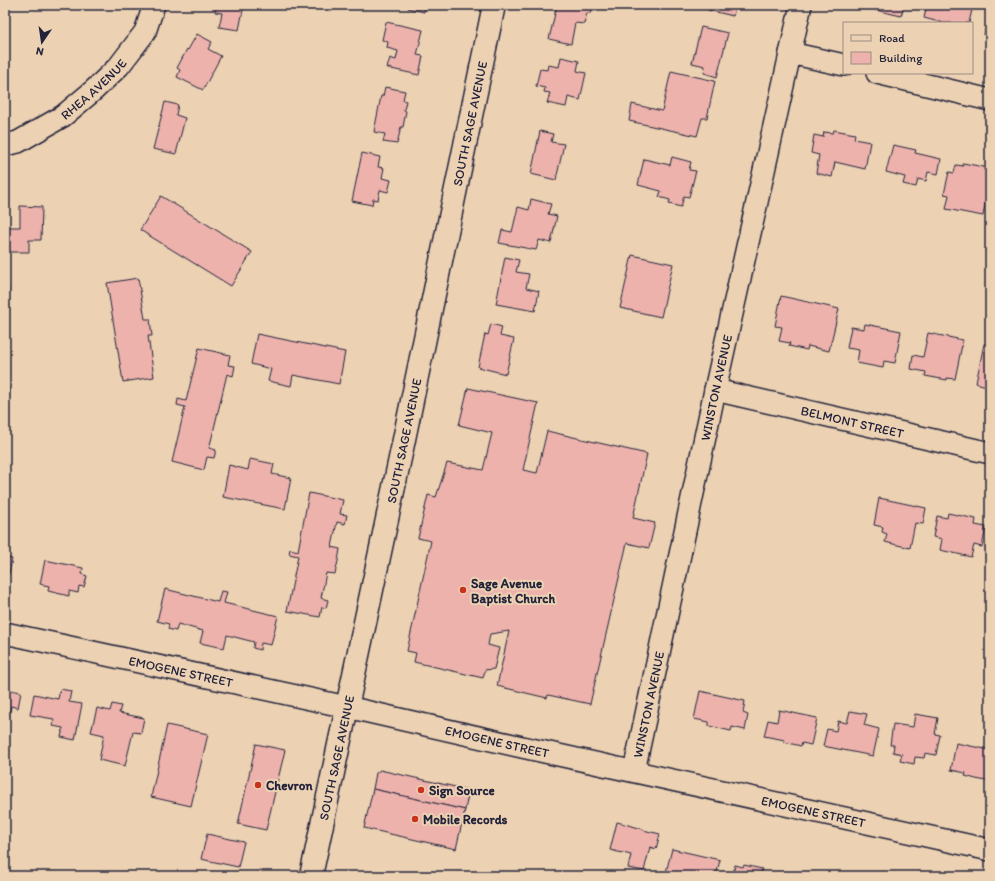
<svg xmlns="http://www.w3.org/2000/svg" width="995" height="881" font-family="Itim,sans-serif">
<rect width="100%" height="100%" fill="#ecd2b3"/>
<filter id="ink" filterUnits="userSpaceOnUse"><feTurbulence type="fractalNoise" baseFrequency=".025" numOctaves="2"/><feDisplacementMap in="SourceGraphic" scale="8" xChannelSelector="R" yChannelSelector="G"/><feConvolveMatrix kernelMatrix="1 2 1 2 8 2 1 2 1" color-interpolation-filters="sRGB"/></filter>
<g filter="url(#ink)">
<g fill="#edb2ac" stroke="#22223b">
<path d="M217 5H244L239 30 219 27 222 13 215 12Z"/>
<path d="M409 5H426L424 12 408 8Z"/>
<path d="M557 5H593L591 13H587L584 24 575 23 571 44 549 39Z"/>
<path d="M709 5H736L733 16 708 10Z"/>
<path d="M864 5H904L901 16 863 7Z"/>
<path d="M927 5H973L969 23H943L924 18Z"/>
<path d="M990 5V36L984 35Z"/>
<path d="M386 22 423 30 417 55 423 56 419 75 387 68 390 58 396 60 398 51 387 48 388 42 382 40Z"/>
<path d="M701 27 728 33 717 77 704 73 705 66 692 63Z"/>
<path d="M197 34 212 42 208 49 221 56 203 90 177 77 180 70 177 68 187 49 188 50Z"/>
<path d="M561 57 579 61 577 71 586 73 580 100 568 97 566 107 547 103 550 93 544 92 545 88 536 86 540 69 547 70 548 65 559 67Z"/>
<path d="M671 71 715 81 707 118H702L697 136 629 121 632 104 662 111Z"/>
<path d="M385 87 405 91 403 100 406 101 404 110 406 111 403 127H401L397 144 383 142 385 134 374 132 381 96H383Z"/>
<path d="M165 102 178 105 176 115 185 118 176 154 153 149Z"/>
<path d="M834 130 855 134 854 139 870 142 865 169 835 162 832 177 816 173 819 155 811 153 814 135 823 137 824 132 833 133Z"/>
<path d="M540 131 553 134 551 142 564 144 556 180 531 174Z"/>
<path d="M893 145 916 150 915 153 941 159 938 174 928 172 926 181 918 179 916 187 903 184 905 177 886 172Z"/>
<path d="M362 153 380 157 378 167 384 168 382 178 391 180 388 192 380 190 378 200 373 199 372 205 352 201Z"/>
<path d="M672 157 691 162 689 170 696 171 689 197 684 196 681 207 669 204 670 200 659 197 661 191 638 185 644 159 670 165Z"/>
<path d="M963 163 984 167V170L990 171V188H988L983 216 946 209 949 195 944 194 949 172 954 173 956 165 963 166Z"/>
<path d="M161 196 252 252 231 286 140 230Z"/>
<path d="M531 199 551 204 548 214 557 216 551 243 539 240 536 250 499 243 502 230 512 232 518 207 529 210Z"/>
<path d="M20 206 42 207 41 240H29V252H5V213H6V227H20Z"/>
<path d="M632 255 673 264 661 317 620 308Z"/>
<path d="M505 257 519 260 516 272 529 274 526 288 539 291 535 311 496 304Z"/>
<path d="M138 278 145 319H150L152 336H148L154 377 123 382 107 283Z"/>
<rect x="5" y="287" width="3" height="24"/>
<path d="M781 296 839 309 829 351 808 346 807 350 789 346 790 343 779 341 782 327 775 326Z"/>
<path d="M491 324 502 327 500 336 514 339 506 374 478 367 485 334 488 335Z"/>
<path d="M865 324 901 331 895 363 884 361 883 368 857 363 859 350 847 348 851 327 864 329Z"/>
<path d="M928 333 963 340 955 379 947 378V380L925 376 926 372 911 369 913 355 923 357Z"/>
<path d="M257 334 345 352 339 384 293 375 291 386 268 381 271 369 251 364Z"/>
<path d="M5 336H6L8 371H5Z"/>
<path d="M984 344 990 345V387L976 383Z"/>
<path d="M199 348 230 355 228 365 235 366 233 376 227 374 211 441 209 448 216 450 214 458 207 457 204 470 172 462 185 407 177 405 178 399 186 401Z"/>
<path d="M5 387 9 388 5 435Z"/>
<path d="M468 388 538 403 523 470 537 473 547 431 647 454 633 518 655 523 649 548 627 543 590 704 548 695 547 698 497 686 509 631 490 634 488 645 499 648 494 669 485 670 483 678 414 662 416 653 407 651 431 541 418 538 428 495 436 497 439 488 447 463 483 470 492 433 459 425Z"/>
<path d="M250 459 274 464 272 474 291 478 285 509 223 497 229 465 248 470Z"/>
<path d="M309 493 343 500 340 514 347 515 345 524 337 522 332 547 340 549 338 561 335 574 326 573 321 598 328 600 326 608 322 607 320 617 287 611 298 556 289 554 290 549 298 551Z"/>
<path d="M879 498 926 508 923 524 915 523 910 548 885 542 887 534 882 532 883 527 874 525Z"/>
<path d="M948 513 976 519 975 525 986 527 982 547 974 545 971 557 940 550 942 539 933 537 937 516 947 518Z"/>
<path d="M5 557 12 559 9 574 5 573Z"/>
<path d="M45 560 83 568 82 574 87 576 84 587 79 586 78 593 69 591V596L48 591 49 586 40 584Z"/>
<path d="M165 589 218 602 221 591 227 592 224 603 278 616 271 645 261 643 260 650 253 648 254 642 227 635 224 648 200 643 203 631 178 624 176 631 168 629 169 624 157 621Z"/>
<path d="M5 689 21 692 18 708 11 706 8 719H5Z"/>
<path d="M60 689 71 691 69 702 82 704 75 740 61 737 63 728 53 726 54 719 30 715 34 694 58 699Z"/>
<path d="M700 691 745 701 743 713 748 715 745 730 732 727 731 731 709 726V722L694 719Z"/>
<path d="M112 704 121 706 119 713 144 718 141 733 133 732 125 766 99 760 104 735 91 732 97 708 110 711Z"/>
<path d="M779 710 817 718 811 745 802 743 801 746 784 742 785 740 764 736 768 720 777 722Z"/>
<path d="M850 711 867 714 864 725 879 729 873 756 823 746 827 729 836 731 838 721 847 723Z"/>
<path d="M915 714 938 718 935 734 940 735 936 755 925 753 924 758 915 757 914 764 900 761 902 754 893 752 894 745H890L893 724 913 727Z"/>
<path d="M167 725 208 734 191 806 151 797Z"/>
<path d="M956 743 990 750V779H987L986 781 976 779 965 776 966 773 951 770Z"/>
<path d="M256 744 285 750 266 830 238 824Z"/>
<path d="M380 770 469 790 465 810 373 789 376 773Z"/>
<path d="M373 789 465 810 456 849 364 828Z"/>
<path d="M617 822 643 829V830L660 834 656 849 650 847 644 871 628 868 631 855 610 850Z"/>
<path d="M207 834 244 842 238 867 201 859Z"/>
<path d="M672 849 720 860 716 876H665Z"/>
<path d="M735 865 743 867 744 865 762 869 761 873 777 876H729L730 873 733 874Z"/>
</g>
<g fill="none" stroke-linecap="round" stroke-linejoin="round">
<g stroke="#22223b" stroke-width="24">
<g id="street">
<path d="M790 53 844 65"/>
<path d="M877 73 990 100"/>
<path id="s1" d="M5 145 18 142 63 116 94 90 119 66 145 32 154 5"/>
<path id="s2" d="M715 390 990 453"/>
<path id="s3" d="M5 633 347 707 522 747 990 850"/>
<path id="s4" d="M634 771 715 390 801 5"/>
</g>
</g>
<g stroke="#22223b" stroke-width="25">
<g id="secondary">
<path id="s5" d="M311 876 402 449 494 5"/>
</g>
</g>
<use href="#street" stroke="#ecd2b3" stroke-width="21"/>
<use href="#secondary" stroke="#ecd2b3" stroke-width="22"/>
</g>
</g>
<g fill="#c8321e" stroke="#ecd2b3" stroke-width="1.5">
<circle cx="463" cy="590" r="4"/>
<circle cx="258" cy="785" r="4"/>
<circle cx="421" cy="790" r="4"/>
<circle cx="415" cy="819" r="4"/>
</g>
<g text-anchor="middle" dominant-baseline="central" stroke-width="4" stroke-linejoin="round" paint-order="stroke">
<g font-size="13" fill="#22223b" stroke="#ecd2b3">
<text stroke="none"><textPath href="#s1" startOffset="106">RHEA AVENUE</textPath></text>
<text stroke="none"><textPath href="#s5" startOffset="769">SOUTH SAGE AVENUE</textPath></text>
<text stroke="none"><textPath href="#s4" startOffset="392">WINSTON AVENUE</textPath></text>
<text stroke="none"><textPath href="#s2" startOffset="141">BELMONT STREET</textPath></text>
<text stroke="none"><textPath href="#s5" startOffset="445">SOUTH SAGE AVENUE</textPath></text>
<text stroke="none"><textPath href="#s3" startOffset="180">EMOGENE STREET</textPath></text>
<text stroke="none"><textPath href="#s4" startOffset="68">WINSTON AVENUE</textPath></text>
<text stroke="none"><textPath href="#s3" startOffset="504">EMOGENE STREET</textPath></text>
<text stroke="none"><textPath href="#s5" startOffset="121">SOUTH SAGE AVENUE</textPath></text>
<text stroke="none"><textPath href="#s3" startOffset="828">EMOGENE STREET</textPath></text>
</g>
<g font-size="13" font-weight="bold" fill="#22223b" stroke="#ecd2b3" text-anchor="start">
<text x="471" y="583">Sage Avenue<tspan x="471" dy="15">Baptist Church</tspan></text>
<text x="266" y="785">Chevron</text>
<text x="429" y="790">Sign Source</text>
<text x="423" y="819">Mobile Records</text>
</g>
</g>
<rect width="995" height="881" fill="none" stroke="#ecd2b3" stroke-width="20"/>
<rect x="10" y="10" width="975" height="861" fill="none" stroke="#22223b" stroke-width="1.5" filter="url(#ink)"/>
<rect x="843" y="22" width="130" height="52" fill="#ecd2b3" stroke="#9b8c83"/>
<rect x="851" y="35" width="20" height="6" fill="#ecd2b3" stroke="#9b8c83"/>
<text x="879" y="42" font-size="12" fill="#22223b">Road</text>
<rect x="851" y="52" width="20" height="12" fill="#edb2ac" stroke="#9b8c83"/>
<text x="879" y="62" font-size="12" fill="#22223b">Building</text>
<g transform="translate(42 42) rotate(193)" stroke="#ecd2b3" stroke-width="3" paint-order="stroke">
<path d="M0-3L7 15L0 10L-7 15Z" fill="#22223b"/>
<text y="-6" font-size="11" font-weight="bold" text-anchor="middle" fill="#22223b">N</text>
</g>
</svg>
